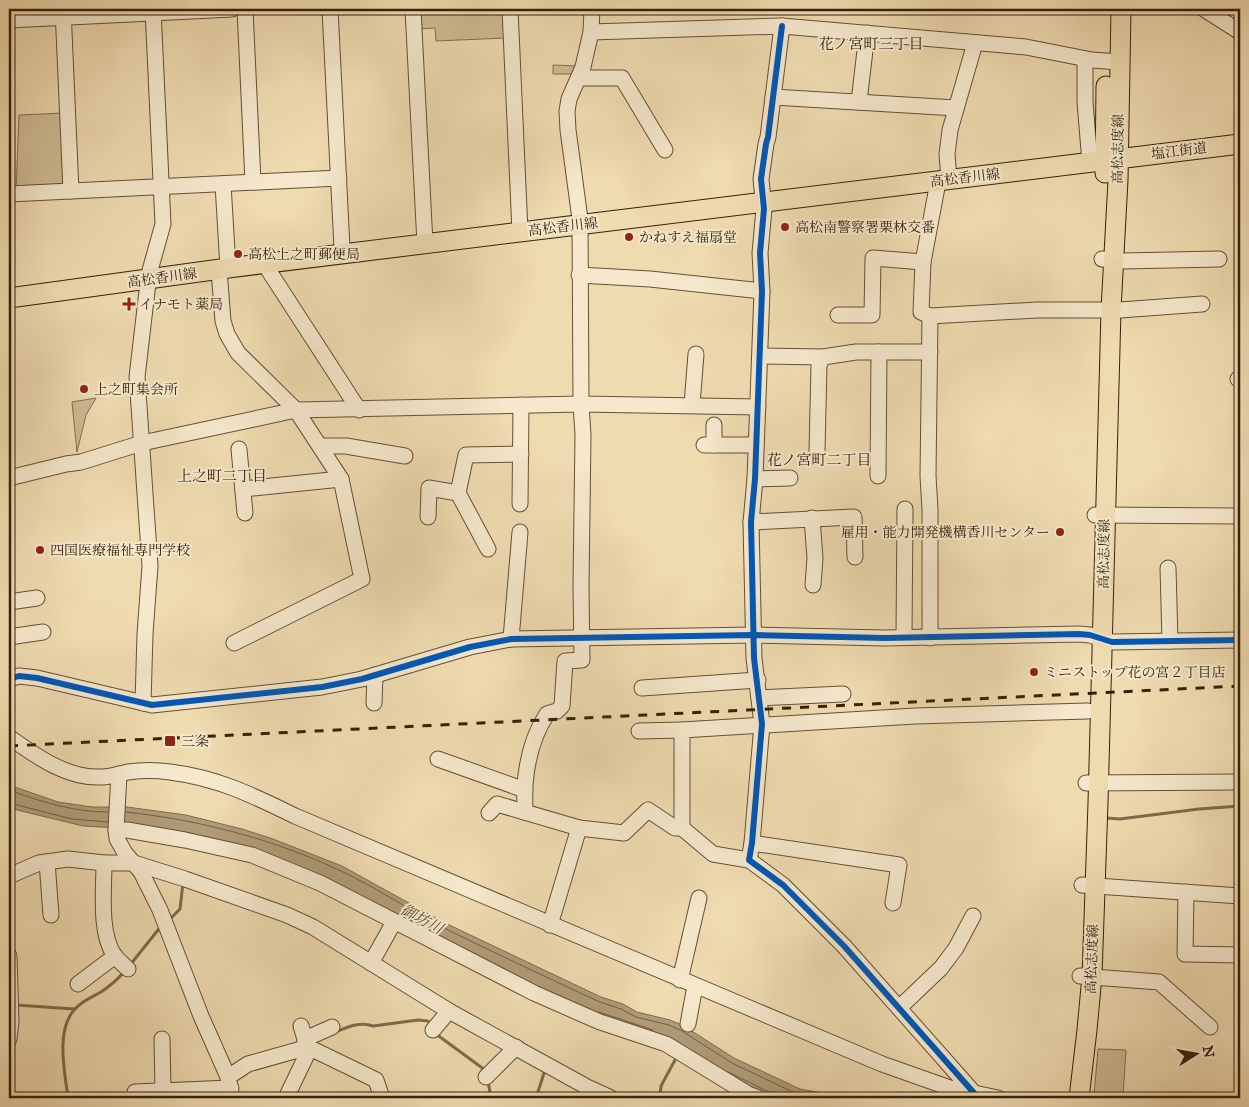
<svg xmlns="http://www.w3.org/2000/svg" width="1249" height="1107" font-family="'IM FELL Great Primer','Noto Serif JP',serif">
<rect width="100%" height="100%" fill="#efdbb0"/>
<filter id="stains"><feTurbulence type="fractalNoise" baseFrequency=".004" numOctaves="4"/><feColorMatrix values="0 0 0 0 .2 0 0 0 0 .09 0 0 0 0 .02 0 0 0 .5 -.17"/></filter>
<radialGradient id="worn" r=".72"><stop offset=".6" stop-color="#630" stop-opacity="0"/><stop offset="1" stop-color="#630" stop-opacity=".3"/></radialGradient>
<g fill="#cfbb94" stroke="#826e4f">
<path d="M418 9H505L506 38 436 41 435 28 419 29Z"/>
<path d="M553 65 581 66 578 74H553Z"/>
<path d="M63 113 64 187 16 190 19 115Z"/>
<path d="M96 398 86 415 77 452 72 402Z"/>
<path d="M1098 1049 1126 1050 1123 1096 1094 1095Z"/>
</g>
<path fill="#b09c78" stroke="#7f6b4c" d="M9 785 58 802 92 807H127L186 815 242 829 273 839 342 866 445 923 601 997 623 1004 637 1012 670 1020 684 1026 734 1058 800 1089 850 1098H773L762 1094 578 1010 330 884 135 829 83 826 9 808Z"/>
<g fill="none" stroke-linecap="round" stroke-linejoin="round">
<g stroke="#725e41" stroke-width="1">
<path d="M9 790C42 802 73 812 108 812"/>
<path d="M9 803 72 819 108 822"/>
<path d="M126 812C200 820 273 839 341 871 375 887 406 908 440 926 486 949 534 971 580 993L600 1002 621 1009 636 1017 669 1025 682 1031 732 1063 797 1094 819 1098"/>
<path d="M599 1012 653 1030"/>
<path d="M728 1072 769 1092 772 1098"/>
</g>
<g stroke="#7f6b4c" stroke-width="3">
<path d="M1106 818 1120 819 1199 809 1240 806"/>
<path d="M170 919 180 909 183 883"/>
<path d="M130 965 162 925"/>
<path d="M16 1005 74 1009"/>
<path d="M336 1032C347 1027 361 1021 373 1026L418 1020 428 1021"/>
<path d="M436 1034 485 1070"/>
<path d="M488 1081 491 1098"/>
<path d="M660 1096 661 1086 675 1060"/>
<path d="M68 1098C65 1073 55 1030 75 1009 82 1001 92 997 101 992 110 986 117 980 124 972"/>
<path d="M536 1098 545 1070"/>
</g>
<g stroke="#645034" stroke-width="17">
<g id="minor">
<path d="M63 9 71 191"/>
<path d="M245 9 253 182"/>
<path d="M330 9 342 248 345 254"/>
<path d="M413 9 425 244"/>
<path d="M510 9 520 232"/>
<path d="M1204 9 1240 32"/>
<path d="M9 20 232 9"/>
<path d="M782 26 768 137 766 144 761 179 764 209 760 253 762 291 755 479 751 522 754 658 762 724 752 843 749 860 783 885 844 946 974 1093"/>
<path d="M591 32 782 26 1026 47 1092 60 1119 62"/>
<path d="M1085 59V102L1090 163"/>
<path d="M579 78H622L665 150"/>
<path d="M773 97 956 108"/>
<path d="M859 102 867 33"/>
<path d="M949 180 947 154 950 130 975 43"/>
<path d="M938 182 923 262 921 312 930 316 1037 310H1120L1202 304"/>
<path d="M223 184 228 268"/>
<path d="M9 194 339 178"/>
<path d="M1102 259 1123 261 1219 259"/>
<path d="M266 264 269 271 359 410"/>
<path d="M219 270 223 321 227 334 238 353 296 410 341 479 362 579 234 643"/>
<path d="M579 275 650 279 762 291"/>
<path d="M838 315H872L873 258 923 262"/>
<path d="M760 356 823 357 856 352H930"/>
<path d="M1238 379H1240"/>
<path d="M692 405 696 354"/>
<path d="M704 445H756"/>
<path d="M714 445V425"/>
<path d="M320 446H346L405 456"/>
<path d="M239 449 245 513"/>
<path d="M817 451 819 365 823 357"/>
<path d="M878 476 879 352"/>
<path d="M9 478 66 464 81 462 142 443 296 410 581 404 758 407"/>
<path d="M755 479 790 478"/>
<path d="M243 489 341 479"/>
<path d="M520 504 521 405"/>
<path d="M1095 515 1240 516"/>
<path d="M428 517 429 488 458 493"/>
<path d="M812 518 815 558 813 585"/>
<path d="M751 522 854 517 855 557"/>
<path d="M488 549 458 493 466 455 521 454"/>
<path d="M1168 568 1170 641"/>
<path d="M9 602 37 598"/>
<path d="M9 637 43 632"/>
<path d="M904 637 905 509"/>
<path d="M930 638V510L928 476 930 316"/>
<path d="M511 639 520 532"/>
<path d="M9 679 19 676 37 678 152 705 322 687 362 679 470 647 511 639 753 635 885 638 1079 634 1090 635 1112 642 1240 640"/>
<path d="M642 688 758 680"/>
<path d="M759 698 843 694"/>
<path d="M143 703 145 634 150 566 137 377 149 274 163 224 153 9"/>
<path d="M374 703 375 675"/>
<path d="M639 731 682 730"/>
<path d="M9 737C36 756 67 779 102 777 111 777 119 774 128 772 142 770 156 770 170 772 218 778 252 795 295 816L882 1064 950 1088 998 1098"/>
<path d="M438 759 525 790"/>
<path d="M119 774 116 829 117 839 125 853 141 872 160 910 201 1016 228 1077 232 1098"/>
<path d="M1086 783 1240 782"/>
<path d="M524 812C526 803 524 794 525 785 527 759 533 735 547 714L557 711 562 706 565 661 582 660 581 585 583 435 581 404 580 219 568 130 567 111 569 99 583 67 591 32 592 9"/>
<path d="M489 813 497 804 579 828"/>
<path d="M682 828V730L915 716 1088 711"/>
<path d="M116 831 127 830 185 840 252 855 320 883 534 993 600 1022 666 1044 748 1094 758 1098"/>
<path d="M752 843 899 865 893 903"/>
<path d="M47 862 51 915"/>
<path d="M104 863C104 890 99 932 114 955 118 960 124 965 128 969"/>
<path d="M9 876 39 863 68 859 104 863H134L185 879 287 915 313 927 449 1011 587 1087 611 1098"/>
<path d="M1082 885 1240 896"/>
<path d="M1186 892 1185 954 1240 955"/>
<path d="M550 925 579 828 624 833 648 810 675 828H682L713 854 749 860"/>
<path d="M9 956 11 1022 9 1039"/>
<path d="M371 963 394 922"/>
<path d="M1080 976 1159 982 1210 1027"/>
<path d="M680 980 699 898"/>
<path d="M78 984 115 956"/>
<path d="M899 1008 941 968 956 948 973 916"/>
<path d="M688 1024 695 986"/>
<path d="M301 1026 305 1039V1048"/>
<path d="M433 1030 449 1011"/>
<path d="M162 1039 163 1091"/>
<path d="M305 1039 332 1027"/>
<path d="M228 1077 248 1064 305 1048H310L376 1080 382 1098"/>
<path d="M486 1077 516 1047"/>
<path d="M135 1098V1092L231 1088"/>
<path d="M286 1098 310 1048"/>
</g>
</g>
<g stroke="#35210a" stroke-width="21">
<g id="major">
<path d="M1105 173 1106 86"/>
<path d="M9 298 228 268 561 227 1240 144"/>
<path d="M1079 1098 1087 1030 1092 976 1098 803 1111 310 1118 180 1121 9"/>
</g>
</g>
<use href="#minor" stroke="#f5e8cc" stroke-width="15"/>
<use href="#major" stroke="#efdbb0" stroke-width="19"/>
<path stroke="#35210a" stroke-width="3" stroke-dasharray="9 9" stroke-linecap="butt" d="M9 746 1240 686"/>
<g stroke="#f5e8cc" stroke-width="9">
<g id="cycleway">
<path d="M782 26 768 137 766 144 761 179 764 209 760 253 762 291 755 479 751 522 754 658 762 724 752 843 749 860 783 885 844 946 974 1093"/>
<path d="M9 679 19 676 37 678 152 705 322 687 362 679 470 647 511 639 753 635 885 638 1079 634 1090 635 1112 642 1240 640"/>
</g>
</g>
<use href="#cycleway" stroke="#0057b8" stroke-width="6"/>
</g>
<g fill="#8f2418" stroke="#f5e8cc" stroke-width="2">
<circle cx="785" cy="227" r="5"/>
<circle cx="629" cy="237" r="5"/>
<circle cx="238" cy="254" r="5"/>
<path d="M126.5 296.5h5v5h5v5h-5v5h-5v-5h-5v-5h5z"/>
<circle cx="84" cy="389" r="5"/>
<circle cx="1060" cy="532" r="5"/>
<circle cx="40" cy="550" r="5"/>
<circle cx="1034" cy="672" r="5"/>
<rect x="164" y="735" width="12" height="12" rx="2.5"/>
</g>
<g text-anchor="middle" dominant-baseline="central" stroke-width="4" stroke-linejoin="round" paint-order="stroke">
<g font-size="14" fill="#35210a" stroke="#f5e8cc">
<text transform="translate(1118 149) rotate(-89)">高松志度線</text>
<text transform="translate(1179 151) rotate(-7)">塩江街道</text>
<text transform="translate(965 178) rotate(-7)">高松香川線</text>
<text transform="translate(563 227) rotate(-7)">高松香川線</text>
<text transform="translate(162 278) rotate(-8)">高松香川線</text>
<text transform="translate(1104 554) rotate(-89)">高松志度線</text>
<text transform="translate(1092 959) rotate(-88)">高松志度線</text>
</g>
<g font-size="14" fill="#35210a" stroke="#f5e8cc" text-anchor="start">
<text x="795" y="227">高松南警察署栗林交番</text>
<text x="639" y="237">かねすえ福扇堂</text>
<text x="248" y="254">高松上之町郵便局</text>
<text x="139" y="304">イナモト薬局</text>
<text x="94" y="389">上之町集会所</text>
<text x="1050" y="532" text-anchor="end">雇用・能力開発機構香川センター</text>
<text x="50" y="550">四国医療福祉専門学校</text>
<text x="1044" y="672">ミニストップ花の宮２丁目店</text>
<text x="181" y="741">三条</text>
</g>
<g font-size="15" fill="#35210a" stroke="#f5e8cc">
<text x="871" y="44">花ノ宮町三丁目</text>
<text x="819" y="460">花ノ宮町二丁目</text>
<text x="222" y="476">上之町二丁目</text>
</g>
<g font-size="15" font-style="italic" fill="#604c30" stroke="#f5e8cc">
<text transform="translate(422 919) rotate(28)">御坊川</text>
</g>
</g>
<rect width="1249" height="1107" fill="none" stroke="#efdbb0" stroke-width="30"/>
<rect x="10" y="10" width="1229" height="1087" fill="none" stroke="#35210a" stroke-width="2.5"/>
<rect x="15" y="15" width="1219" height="1077" fill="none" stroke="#35210a"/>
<g transform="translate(1196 1054) rotate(79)" stroke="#f5e8cc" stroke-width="4" paint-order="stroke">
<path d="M0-4L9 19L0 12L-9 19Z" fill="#35210a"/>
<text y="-8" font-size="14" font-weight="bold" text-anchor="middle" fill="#35210a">N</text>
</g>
<rect width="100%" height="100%" filter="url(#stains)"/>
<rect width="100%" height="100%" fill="url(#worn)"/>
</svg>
